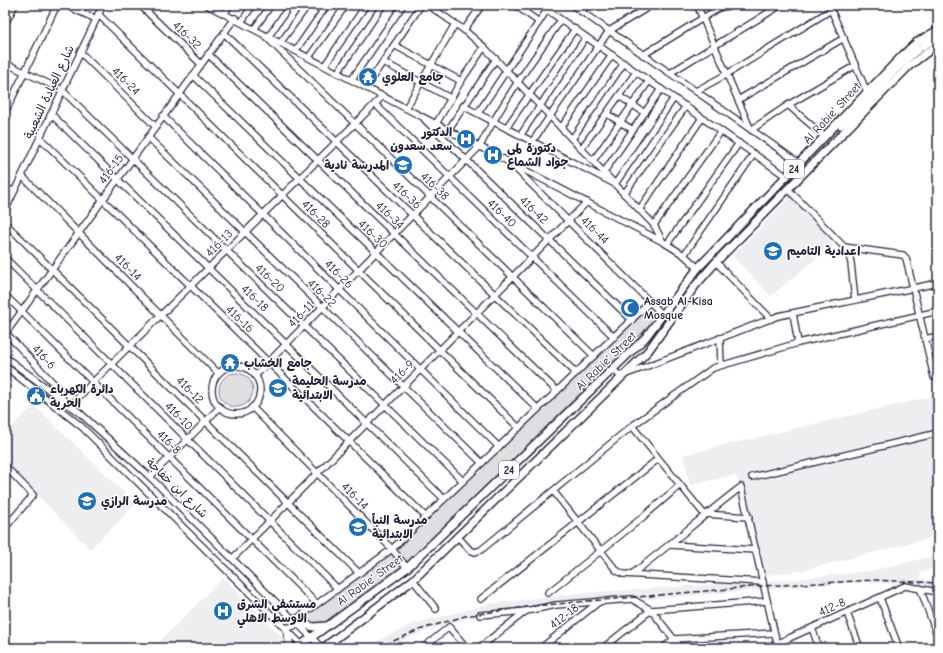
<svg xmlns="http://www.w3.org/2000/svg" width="943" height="653" font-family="'Comic Neue','Playpen Sans Arabic',sans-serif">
<rect width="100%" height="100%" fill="#fff"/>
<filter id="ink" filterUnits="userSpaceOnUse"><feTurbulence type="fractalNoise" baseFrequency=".025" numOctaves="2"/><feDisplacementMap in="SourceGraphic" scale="8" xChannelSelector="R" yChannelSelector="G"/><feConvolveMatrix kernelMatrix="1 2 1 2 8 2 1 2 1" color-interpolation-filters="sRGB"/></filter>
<g filter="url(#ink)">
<g fill="#eeeef1">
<path d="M794 193 833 244 771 296 732 256Z"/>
<path d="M938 395V536L800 571 761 576 741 487 735 475 690 485 683 455Z"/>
<path d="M34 405 136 504 90 549 5 462V434Z"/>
<path d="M938 555V566L920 573 921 579 938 582V589L917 586 862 582 533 608 476 616 437 627 382 648H363L412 624 489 604 581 593 785 580 870 571Z"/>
<path d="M223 578 283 638 284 648H156L155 646Z"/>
</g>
<g fill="#dfdfe2" stroke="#80808e">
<path d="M651 303 661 314 403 567 325 624 315 626 297 620 390 553Z"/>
<circle cx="236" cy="390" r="17"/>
</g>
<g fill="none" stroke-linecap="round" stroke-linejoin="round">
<g stroke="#22223b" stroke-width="8">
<g id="minor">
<path d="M65 5 96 19"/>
<path d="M140 5 201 64"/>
<path d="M207 5 663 242 684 255 698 268"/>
<path d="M314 5 323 11"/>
<path d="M428 5 464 30 484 47 654 225 663 242"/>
<path d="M515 5 539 22"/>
<path d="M540 5 787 177"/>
<path d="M572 5 799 163"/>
<path d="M697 5 751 130 788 105 856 65"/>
<path d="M829 5 867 92"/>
<path d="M580 11 589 5"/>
<path d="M225 13 230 5"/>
<path d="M98 14 519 428"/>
<path d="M242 21 253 5"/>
<path d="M5 24 15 5"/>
<path d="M255 28 271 5"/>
<path d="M464 30 482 5"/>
<path d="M224 33 576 373"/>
<path d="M265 36 594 356"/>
<path d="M269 36 290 5"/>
<path d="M281 42 308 5"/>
<path d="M394 45 461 81"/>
<path d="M296 50 327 5"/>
<path d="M80 52 156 127"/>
<path d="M208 54 557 391"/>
<path d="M643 55 724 5"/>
<path d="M309 57 346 5"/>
<path d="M383 62 450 98"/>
<path d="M5 63 62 90 463 481"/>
<path d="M325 65 366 5"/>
<path d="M338 72 383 5"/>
<path d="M670 73 781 5"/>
<path d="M193 75 538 409"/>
<path d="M352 79 403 5"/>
<path d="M366 87 421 5"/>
<path d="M696 91 727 74 831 10"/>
<path d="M619 96 645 113"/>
<path d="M738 100 844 38"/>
<path d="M375 104 614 337"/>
<path d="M788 105 825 137"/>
<path d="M463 106 615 184 674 98"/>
<path d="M406 108 455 24"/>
<path d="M5 113 57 5"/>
<path d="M478 113 547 10"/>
<path d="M51 114 444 499"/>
<path d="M607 114 633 130"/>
<path d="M163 116 499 447"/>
<path d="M425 120 632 320"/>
<path d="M436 124 461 81 484 47"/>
<path d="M506 128 575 29"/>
<path d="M561 128 612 55"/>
<path d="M448 130 496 59"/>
<path d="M520 136 586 37"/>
<path d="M148 137 482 463"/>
<path d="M40 138 426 517"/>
<path d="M572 139 624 63"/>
<path d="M532 142 609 31 652 5"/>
<path d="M581 149 636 72"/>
<path d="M593 161 649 81"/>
<path d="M514 167 663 315"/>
<path d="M604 172 661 89"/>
<path d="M22 176 218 373"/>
<path d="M5 188 14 191"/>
<path d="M788 189 848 251 851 263 855 300"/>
<path d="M624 194 686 106"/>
<path d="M639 210 702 118"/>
<path d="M5 211 103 5"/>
<path d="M5 223 359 573"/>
<path d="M654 225 721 131"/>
<path d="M667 244 739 143"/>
<path d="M844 247 903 255 906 258 934 377 938 376"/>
<path d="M684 255 754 154"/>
<path d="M5 258 338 589"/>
<path d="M716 262 771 319"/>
<path d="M5 295 317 604"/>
<path d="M793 313 798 343"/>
<path d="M5 332 58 388 63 400 58 407"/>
<path d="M6 333 235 18"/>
<path d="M720 338 721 365"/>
<path d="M925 339 938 336"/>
<path d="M5 357 79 412 150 477 322 648"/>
<path d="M5 366 82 427 305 648"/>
<circle cx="236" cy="390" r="24"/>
<path d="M612 369 618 374 624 375 778 316 938 283"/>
<path d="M255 376 480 146C503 101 532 61 561 20"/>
<path d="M70 406 93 382 383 96"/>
<path d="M252 407 392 549 407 568"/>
<path d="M632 426 704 514 749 517"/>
<path d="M5 466 33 495 5 528"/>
<path d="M150 477 220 407"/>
<path d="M752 477 938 433"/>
<path d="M554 492 616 570 623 574 763 582"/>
<path d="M457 536 470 550 475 552 481 550 632 426 713 368 798 343 938 311"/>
<path d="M670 545 756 550"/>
<path d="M233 558 587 202"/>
<path d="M632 574C669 546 704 515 741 487L778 648"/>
<path d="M413 580 436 609"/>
<path d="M920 588 938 638"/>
<path d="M548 593 643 517 679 486"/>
<path d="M880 598 899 648"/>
<path d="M481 599 658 459"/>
<path d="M847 613 860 648"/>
<path d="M480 615 526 611 556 605 632 599 651 610 681 648"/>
<path d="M287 628 294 626 295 620 392 549 651 301"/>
<path d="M812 628 819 648"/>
<path d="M423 648 449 627 467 648"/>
<path d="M479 648 526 611"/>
<path d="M541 648 600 601"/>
<path d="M603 648 651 610 767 601"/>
<path d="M663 648 674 639 773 633"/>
<path d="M767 648 905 586 938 592"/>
</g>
</g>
<g stroke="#22223b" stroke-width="10">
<g id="major">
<path d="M841 125 851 117C878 90 903 55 938 37"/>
<path d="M298 623 314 627 326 626"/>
<path d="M287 628 290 648"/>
<path d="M297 648 407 568 645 338 698 268 902 56 917 42 938 30"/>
<path d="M323 648 413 580 624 375 648 351 695 286 716 262 909 66 938 44"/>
</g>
</g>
<use href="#minor" stroke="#fff" stroke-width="5.5"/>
<use href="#major" stroke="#fff" stroke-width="7"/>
<path stroke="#22223b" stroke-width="1.5" stroke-dasharray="6 3" stroke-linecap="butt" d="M377 648 419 630 465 616 533 606 763 586 874 580 938 583"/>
</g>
</g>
<defs>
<g id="temple-disc" transform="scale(1)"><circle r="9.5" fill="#1f6fb2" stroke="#fff"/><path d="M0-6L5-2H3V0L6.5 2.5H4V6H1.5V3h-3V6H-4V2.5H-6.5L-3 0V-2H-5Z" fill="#fff"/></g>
<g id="hospital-disc" transform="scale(1)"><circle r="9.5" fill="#1f6fb2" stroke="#fff"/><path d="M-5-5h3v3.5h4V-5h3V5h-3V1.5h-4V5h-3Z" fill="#fff"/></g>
<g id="school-disc" transform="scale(1)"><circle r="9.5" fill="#1f6fb2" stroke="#fff"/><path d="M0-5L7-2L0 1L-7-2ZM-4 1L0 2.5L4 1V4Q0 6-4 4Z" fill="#fff"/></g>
<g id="mosque-disc" transform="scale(1)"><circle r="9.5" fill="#1f6fb2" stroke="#fff"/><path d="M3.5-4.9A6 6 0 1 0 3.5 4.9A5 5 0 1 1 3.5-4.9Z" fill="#fff"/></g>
<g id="civic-disc" transform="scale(1)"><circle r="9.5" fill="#1f6fb2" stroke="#fff"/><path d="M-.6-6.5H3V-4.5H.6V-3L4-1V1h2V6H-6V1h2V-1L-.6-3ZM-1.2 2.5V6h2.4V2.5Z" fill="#fff"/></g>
</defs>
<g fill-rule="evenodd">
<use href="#temple-disc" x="368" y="77"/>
<use href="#hospital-disc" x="466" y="139"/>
<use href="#hospital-disc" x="493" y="155"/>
<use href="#school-disc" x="403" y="165"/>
<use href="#school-disc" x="773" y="251"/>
<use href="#mosque-disc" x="630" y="308"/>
<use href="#temple-disc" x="230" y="363"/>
<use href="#school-disc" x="278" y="388"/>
<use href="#civic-disc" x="36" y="396"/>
<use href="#school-disc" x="87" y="501"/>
<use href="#school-disc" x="358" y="527"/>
<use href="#hospital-disc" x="223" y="611"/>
</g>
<g text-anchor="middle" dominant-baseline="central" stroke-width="3" stroke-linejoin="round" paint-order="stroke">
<g fill="#fff" stroke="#646476" stroke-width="1">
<rect x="784" y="160" width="20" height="18" rx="3"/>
<rect x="499" y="461" width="20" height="18" rx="3"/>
</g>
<g font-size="11" font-weight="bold" fill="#22223b">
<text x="794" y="169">24</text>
<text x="509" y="470">24</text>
</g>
<g font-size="12" fill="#22223b" stroke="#fff">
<text transform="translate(187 35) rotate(44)">416-32</text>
<text transform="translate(126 81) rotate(45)">416-24</text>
<text transform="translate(49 92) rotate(-65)">شارع العيادة الشعبية</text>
<text transform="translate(832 113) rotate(-47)">Al Rabie' Street</text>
<text transform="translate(111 169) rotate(-54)">416-15</text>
<text transform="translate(435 186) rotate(44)">416-38</text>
<text transform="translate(407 195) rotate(44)">416-36</text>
<text transform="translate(534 210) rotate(44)">416-42</text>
<text transform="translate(502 213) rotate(44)">416-40</text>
<text transform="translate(316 214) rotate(45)">416-28</text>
<text transform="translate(390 215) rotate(44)">416-34</text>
<text transform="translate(595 230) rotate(44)">416-44</text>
<text transform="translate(373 234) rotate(44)">416-30</text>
<text transform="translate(219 243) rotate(-45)">416-13</text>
<text transform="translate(128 267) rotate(45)">416-14</text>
<text transform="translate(339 274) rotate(45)">416-26</text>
<text transform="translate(270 278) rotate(44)">416-20</text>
<text transform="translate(322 293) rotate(44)">416-22</text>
<text transform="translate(255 298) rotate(44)">416-18</text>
<text transform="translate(301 314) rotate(-46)">416-11</text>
<text transform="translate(240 319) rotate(44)">416-16</text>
<text transform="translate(44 357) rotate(47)">416-6</text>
<text transform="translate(606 361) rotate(-44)">Al Rabie' Street</text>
<text transform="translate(402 372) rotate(-45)">416-9</text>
<text transform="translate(190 390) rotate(45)">416-12</text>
<text transform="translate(179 416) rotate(45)">416-10</text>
<text transform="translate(169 442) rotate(45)">416-8</text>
<text transform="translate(177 488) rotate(44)">شارع ابن خفاجة</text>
<text transform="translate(355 496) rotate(45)">416-14</text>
<text transform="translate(370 580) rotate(-36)">Al Rabie' Street</text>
<text transform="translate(832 607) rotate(-24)">412-8</text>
<text transform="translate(564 616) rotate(-38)">412-18</text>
</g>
<g font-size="12" font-weight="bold" fill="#22223b" stroke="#fff" text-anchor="start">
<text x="382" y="77">جامع العلوي</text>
<text x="452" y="132" text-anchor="end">الدكتور<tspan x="452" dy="14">سعد سعدون</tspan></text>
<text x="507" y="148">دكتورة لمى<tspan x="507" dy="14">جواد الشماع</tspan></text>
<text x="389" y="165" text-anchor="end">المدرسة نادية</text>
<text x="787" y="251">اعدادية التاميم</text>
<text x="644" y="301">Assab Al-Kisa<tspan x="644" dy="14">Mosque</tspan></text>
<text x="244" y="363">جامع الخشاب</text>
<text x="292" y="381">مدرسة الحليمة<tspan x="292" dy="14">الابتدائية</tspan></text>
<text x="50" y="389">دائرة الكهرباء<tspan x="50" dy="14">الحرية</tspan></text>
<text x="101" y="501">مدرسة الرازي</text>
<text x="372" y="520">مدرسة النبأ<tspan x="372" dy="14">الابتدائية</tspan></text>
<text x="237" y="604">مستشفى الشرق<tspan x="237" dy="14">الاوسط الاهلي</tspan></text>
</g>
</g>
<rect width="943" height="653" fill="none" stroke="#fff" stroke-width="20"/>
<rect x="10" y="10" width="923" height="633" fill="none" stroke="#22223b" stroke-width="1.5" filter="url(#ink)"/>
</svg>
